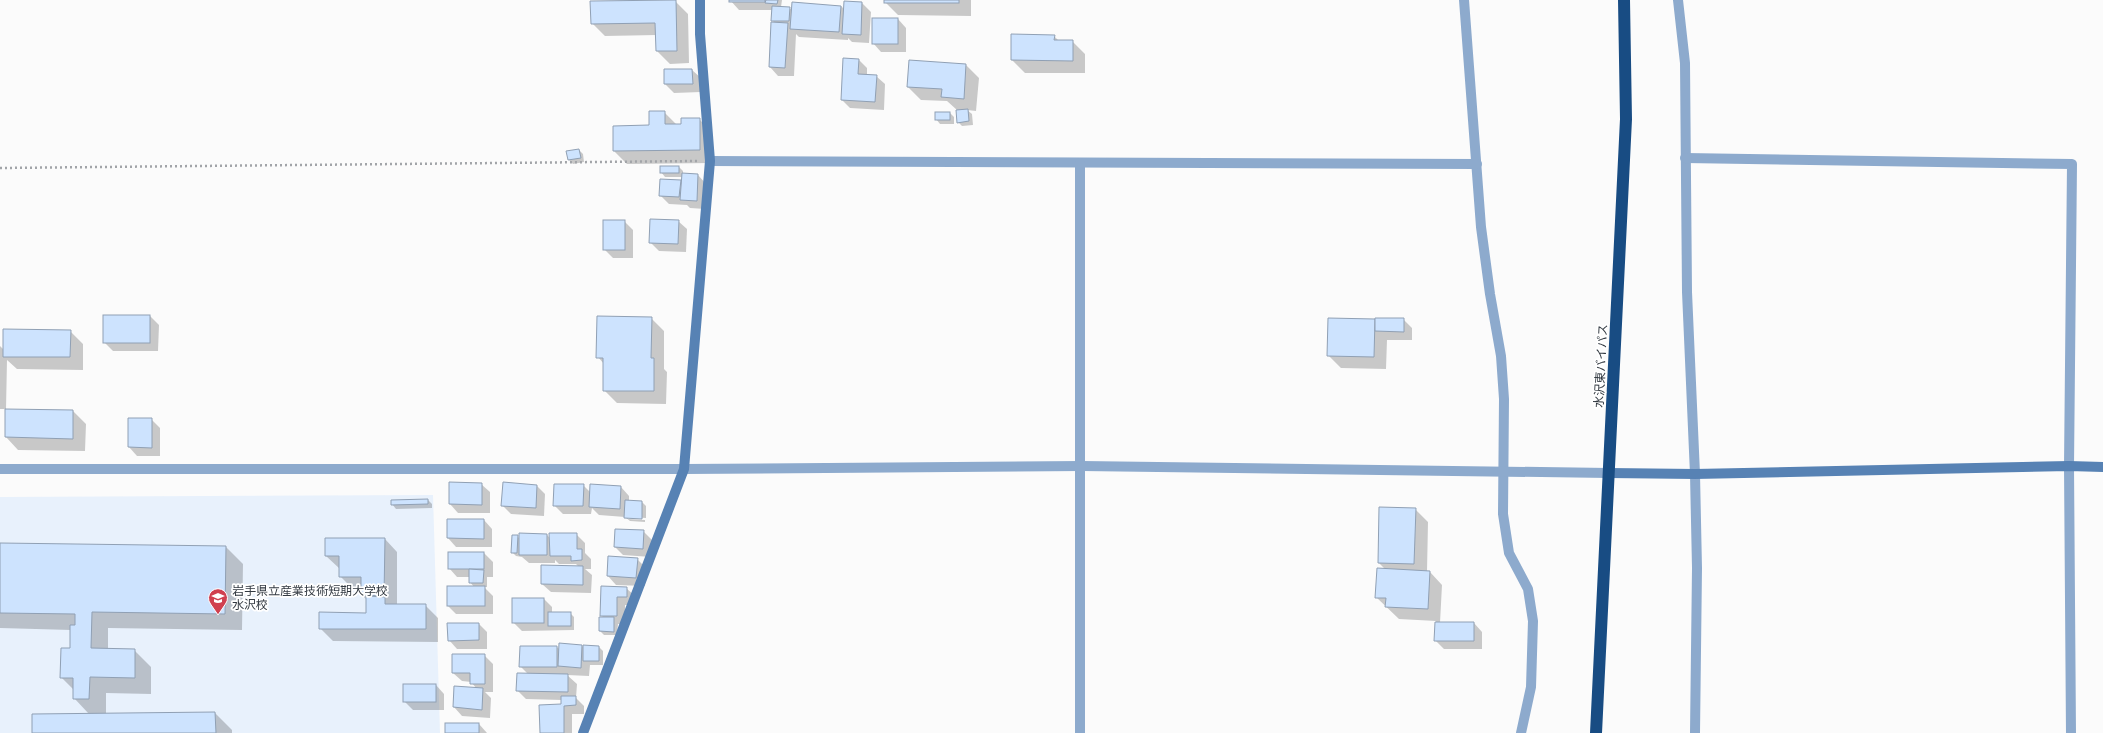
<svg xmlns="http://www.w3.org/2000/svg" width="2103" height="733" font-family="Karla,'Noto Sans JP',sans-serif">
<rect width="100%" height="100%" fill="#fbfbfb"/>
<path fill="#e8f1fc" d="M433 495 440 733H0V497Z"/>
<g fill="#0003">
<path d="M730 0H782L781 7 789 8 792 10 841 6 845 10V2L862 3 871 12 869 43 852 42 848 38V40L799 37 796 34 794 76H778L770 67 775 23 772 20 773 10H739Z"/>
<path d="M885 0H971V16L898 15 885 2Z"/>
<path d="M675 1 688 14 689 63 670 64 657 51V35L605 36 592 23Z"/>
<path d="M898 19 906 28V52H881L873 43Z"/>
<path d="M1054 36 1059 41H1072L1085 54V73H1025L1012 60Z"/>
<path d="M859 60 867 68V75L876 76 885 84 884 110 850 108 842 100Z"/>
<path d="M966 65 979 78 976 111 967 110 972 114 973 125 962 126 958 122 957 110 947 101 921 100 908 87Z"/>
<path d="M692 70 701 78V92L674 93 665 84Z"/>
<path d="M664 112 677 125 699 119 712 132 713 163 627 164 614 151V127L650 126Z"/>
<path d="M950 113 954 117V124H940L936 119Z"/>
<path d="M579 150 583 154 584 162 573 164 569 160Z"/>
<path d="M679 167 683 171V174L698 175 706 184 705 209 690 208 687 205 669 204 660 195 680 181 682 183 683 177H665L661 172Z"/>
<path d="M624 221 633 230V258H613L604 249Z"/>
<path d="M678 221 687 229 686 252 659 251 650 242Z"/>
<path d="M150 316 159 325 158 351H113L104 342Z"/>
<path d="M651 318 664 331V369L667 372 666 404 617 403 604 390V364L598 357Z"/>
<path d="M1403 319 1412 328V340H1387L1386 369 1341 368 1328 355 1374 320 1376 322Z"/>
<path d="M70 331 83 344V370L17 369 7 360 6 410 73 411 86 424 85 451 18 450 6 437V409H0V346L4 350Z"/>
<path d="M129 419H151L160 428V456H137L129 447Z"/>
<path d="M481 484 490 492V513H458L450 504Z"/>
<path d="M583 485 591 493 621 487 629 496V502H642L646 506V518L628 517V519L645 520V522L630 521 625 517 599 515 592 508 591 514H563L554 505Z"/>
<path d="M537 486 545 494 544 516 511 514 502 505Z"/>
<path d="M428 500 432 504V508L396 509 392 504Z"/>
<path d="M1380 508 1415 509 1428 522 1427 572H1430L1442 585 1440 623H1474L1482 632V649H1444L1435 640 1436 621 1399 619 1376 597 1385 569 1379 563Z"/>
<path d="M448 520H484L492 529V547H456L448 538Z"/>
<path d="M643 531 652 540 651 557 623 555 615 547Z"/>
<path d="M576 534 585 543V553L591 559V569H585L592 575 591 593 551 592 542 584 579 567 576 564H559L555 560V563H529L522 557 516 556 512 552 517 536 520 539 547 535 550 538Z"/>
<path d="M385 539 397 552V605H425L438 618V642L333 641 320 628 367 614V600L362 595V589H353L340 576V569L326 556Z"/>
<path d="M0 544 226 547 243 564 242 630 108 628V650H134L151 667V694L106 693V714L215 713 232 730V733H33L89 714 74 698V690L61 677 71 649V630L0 628Z"/>
<path d="M484 553 493 562V577H487V587H484L493 596V614H456L448 606 474 587 470 582V577H457L449 568Z"/>
<path d="M609 557 637 559 646 568 645 586 616 585 608 576Z"/>
<path d="M602 587 626 588 635 596V605H625V624H618L617 635H604L600 631 604 618 601 615Z"/>
<path d="M544 599 552 607V613H570L574 617V630L522 631 513 622Z"/>
<path d="M479 624 487 632V649H457L449 640Z"/>
<path d="M582 646 584 648 599 647 603 651V665H590L589 676 567 675 577 684 576 698 584 706V714H572V733H541L562 705V700L526 699 517 690 528 674 520 666 557 647 560 650Z"/>
<path d="M484 655 493 664V692H485L491 698 490 718 462 716 454 707 455 687 477 689 471 682 462 681 453 673Z"/>
<path d="M436 685 444 694V710H413L404 701Z"/>
<path d="M479 724 487 733H446Z"/>
</g>
<g fill="#cde3fe" stroke="#90a0b4">
<path d="M676 0 677 51H656L655 23 591 24 590 1Z"/>
<rect x="729" y="0" width="36" height="2"/>
<path d="M766 0H778L777 4 765 3Z"/>
<rect x="884" y="0" width="75" height="3"/>
<path d="M844 1 862 2 861 35 842 34Z"/>
<path d="M792 2 841 6 839 32 790 29Z"/>
<path d="M772 6 790 7 789 21H771Z"/>
<rect x="872" y="18" width="26" height="26"/>
<path d="M771 22 788 23 785 68 769 67Z"/>
<path d="M1011 34 1055 35 1054 40H1073V61L1011 60Z"/>
<path d="M843 58 859 59 858 74 877 75 875 102 841 100Z"/>
<path d="M909 60 966 64 964 99 941 97 942 89 907 87Z"/>
<path d="M664 69H692L693 84H664Z"/>
<path d="M968 109 969 121 957 123 956 110Z"/>
<path d="M649 111H665V124H681V118H700V150L613 151V126L649 125Z"/>
<rect x="935" y="112" width="15" height="8"/>
<path d="M579 149 581 158 568 160 566 151Z"/>
<rect x="660" y="166" width="19" height="7"/>
<path d="M682 173 698 174 697 201 680 200Z"/>
<path d="M660 179 681 180 679 197 659 196Z"/>
<path d="M650 219 679 220 678 244 649 243Z"/>
<rect x="603" y="220" width="22" height="30"/>
<rect x="103" y="315" width="47" height="28"/>
<path d="M597 316 652 317 651 358H654V391H603V358H596Z"/>
<path d="M1328 318 1375 319 1374 357 1327 356Z"/>
<path d="M1375 318H1404V332L1375 331Z"/>
<path d="M3 329 71 330 70 357H3Z"/>
<path d="M5 409 73 410V439L5 437Z"/>
<path d="M128 418H152V448L128 447Z"/>
<path d="M449 482 482 483V505L449 504Z"/>
<path d="M503 482 537 485 536 508 501 506Z"/>
<path d="M554 484H584L583 506H553Z"/>
<path d="M590 484 621 486 620 509 589 507Z"/>
<path d="M428 499V504L391 505V500Z"/>
<path d="M625 500 642 501V519L624 518Z"/>
<path d="M1379 507 1416 508 1414 564 1378 563Z"/>
<path d="M447 519H484V539L447 538Z"/>
<path d="M615 529 644 530 643 549 614 547Z"/>
<path d="M519 533 547 534V555H519Z"/>
<path d="M549 533H577V549H582V560L571 561V556H550Z"/>
<path d="M512 535H518L517 553H511Z"/>
<path d="M325 538H385L384 596 361 595V577H339V556H325Z"/>
<path d="M0 543 226 546 225 614 92 612 91 648 135 649V678L90 677 89 699H73V678H60L61 648H70V625H75V614L0 613Z"/>
<rect x="448" y="552" width="36" height="17"/>
<path d="M608 556 638 558 636 578 607 576Z"/>
<path d="M541 565 583 566V585L541 584Z"/>
<path d="M1377 568 1430 571 1428 609 1385 607 1386 598H1375Z"/>
<path d="M469 569 484 570 483 583H469Z"/>
<rect x="447" y="586" width="38" height="20"/>
<path d="M601 586 627 587V597H617V616H600Z"/>
<path d="M366 596 385 597V604H426V629H319V612L366 613Z"/>
<rect x="512" y="598" width="32" height="25"/>
<rect x="548" y="612" width="23" height="14"/>
<path d="M599 617H614V632L599 631Z"/>
<path d="M1435 622H1474V641H1434Z"/>
<path d="M447 623H479V640L448 641Z"/>
<path d="M559 643 582 645 581 668 558 666Z"/>
<path d="M583 645 599 646V661H583Z"/>
<path d="M520 646H557V667H519Z"/>
<path d="M452 654H485V684H470V673H452Z"/>
<path d="M517 673 568 674V692L516 691Z"/>
<rect x="403" y="684" width="33" height="18"/>
<path d="M454 686 483 688 482 710 453 707Z"/>
<path d="M561 696H576V705L564 706V733H540L539 705 561 704Z"/>
<path d="M215 712 216 733H32V714Z"/>
<rect x="445" y="723" width="34" height="10"/>
</g>
<g fill="none" stroke-linecap="round" stroke-linejoin="round">
<path stroke="#a1a4a8" stroke-width="2.5" stroke-dasharray="2 3" stroke-linecap="butt" d="M0 168 697 161"/>
<g stroke="#8daacd" stroke-width="10">
<path d="M1464 0 1481 227 1490 294 1501 356 1504 399 1503 514 1509 553 1528 589 1533 621 1531 687 1521 733"/>
<path d="M1678 0 1685 63 1687 292 1695 474 1697 568 1695 733"/>
<path d="M1685 158 2072 164 2069 466 2071 733"/>
<path d="M710 161 1477 164"/>
<path d="M1080 163V733"/>
<path d="M0 469H684L1082 466 1609 473"/>
</g>
<g stroke="#5782b4" stroke-width="10">
<path d="M1609 473 1695 474 2069 466 2103 467"/>
<path d="M583 733 684 469 710 161 700 34V0"/>
</g>
<path stroke="#184c83" stroke-width="12" d="M1596 733 1626 119 1624 0"/>
</g>
<defs>
<g id="university-pin" transform="scale(1)"><path d="M0 17L-7.5 6A9.5 9.5 0 1 1 7.5 6Z" fill="#d0404f" stroke="#fff"/><path d="M0-5L7-2L0 1L-7-2ZM-4 1L0 2.5L4 1V4Q0 6-4 4Z" fill="#fff"/></g>
</defs>
<g fill-rule="evenodd">
<use href="#university-pin" x="218" y="598"/>
</g>
<g text-anchor="middle" dominant-baseline="central" stroke-width="3.5" stroke-linejoin="round" paint-order="stroke">
<g font-size="12" fill="#323941" stroke="#fff">
<text transform="translate(1601 366) rotate(-87)">水沢東バイパス</text>
</g>
<g font-size="12" fill="#323941" stroke="#fff" text-anchor="start">
<text x="232" y="591">岩手県立産業技術短期大学校<tspan x="232" dy="14">水沢校</tspan></text>
</g>
</g>
</svg>
